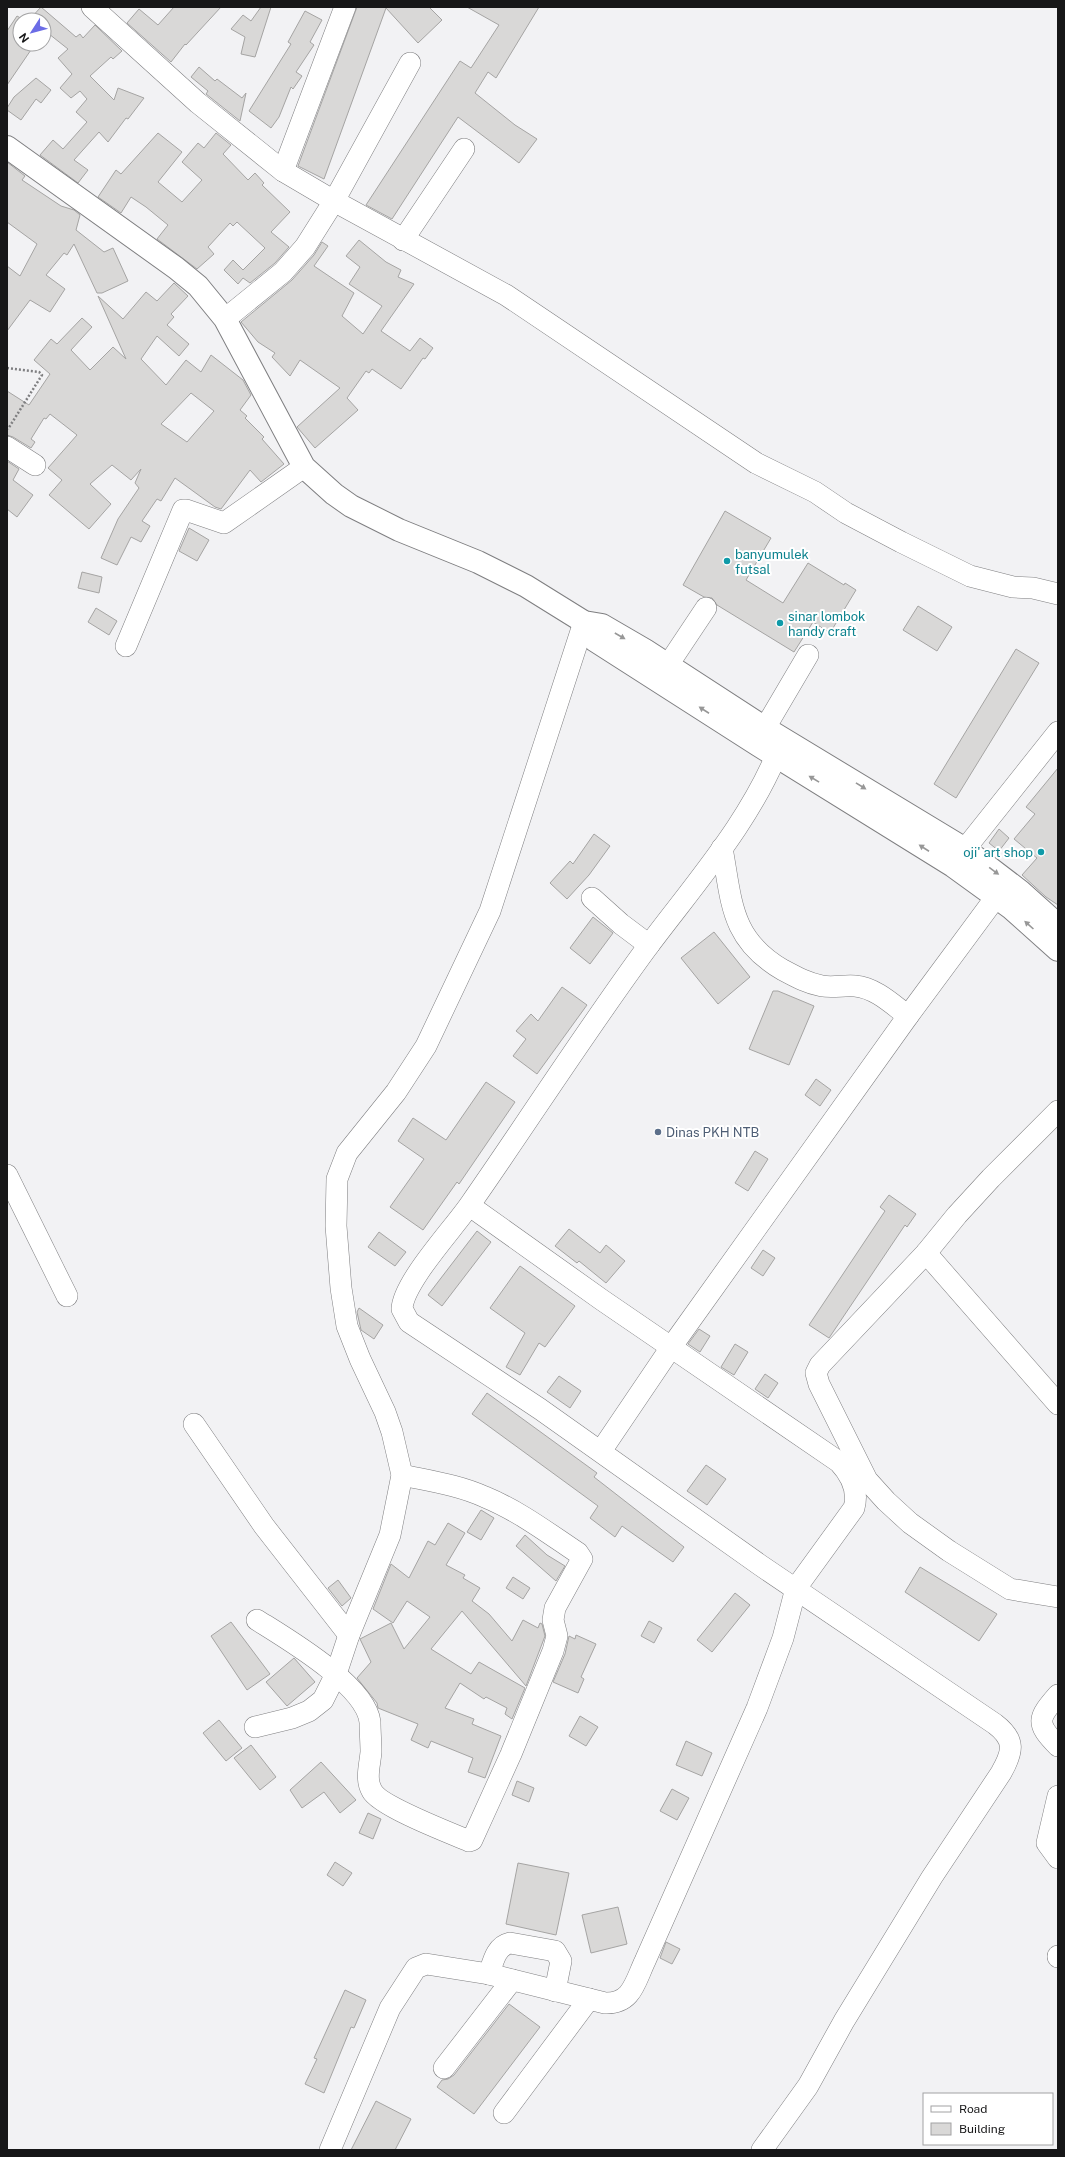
<svg xmlns="http://www.w3.org/2000/svg" width="1065" height="2157" font-family="'Public Sans',sans-serif">
<rect width="100%" height="100%" fill="#f2f2f4"/>
<g fill="#d9d8d7" stroke="#a5a4a3" fill-rule="evenodd">
<path d="M41 7 76 37 80 34 83 38 95 25 122 51 113 59 111 57 90 76 114 100 118 88 144 98 128 119 126 118 108 142 99 132 74 160 88 170 78 183 40 155 53 140 63 149 87 122 76 112 87 99 80 91 71 98 60 88 72 74 58 58 68 49 44 30V20H29Z"/>
<path d="M174 7H221L186 45 185 44 171 62 127 23 139 9 158 25Z"/>
<path d="M261 7H271L255 57 241 54 245 37 231 29 243 15 251 21Z"/>
<path d="M357 7H429L442 20 418 43 386 8 324 179 298 166Z"/>
<path d="M467 7H539L496 78 488 72 475 93 515 125 537 139 519 163 458 117 392 219 366 205 460 61 471 68 499 25Z"/>
<path d="M305 11 322 20 310 42 314 45 296 72 302 76 293 89 291 87 279 117 271 128 249 111 291 44 288 42Z"/>
<path d="M17 16 24 20H20V44H35L7 85V31Z"/>
<path d="M199 67 215 81 217 79 242 98 246 93 240 121 206 94 208 91 191 77Z"/>
<path d="M36 78 51 90 41 103 36 99 21 120 7 110V108L14 97Z"/>
<path d="M158 133 182 152 158 182 182 202 202 180 182 162 198 143 204 148 216 133 231 145 223 154 248 180 255 173 264 183 262 185 290 212 271 232 289 247 275 263 250 283 243 278 238 284 224 270 233 260 243 270 265 248 237 222 233 226 230 223 208 247 214 254 197 269 157 239 168 225 146 207 131 197 121 213 98 197 116 170 121 174Z"/>
<path d="M7 162 25 176 22 180 61 206 74 210 80 215 76 230 104 252 113 248 128 281 102 293H97L74 244 67 255 64 253 46 275 65 289 50 312 30 300 7 331V266L20 276 37 244 7 222Z"/>
<path d="M359 240 386 262 401 270 398 277 414 284 381 331 410 351 420 338 433 348 425 359 423 358 401 389 372 369 369 373 366 371 347 398 358 410 315 448 297 427 340 388 300 360 290 376 272 357 275 353 258 342 241 322 292 280 314 255 322 242 328 246 314 266 354 293 342 316 363 334 382 306 349 284 360 267 346 256Z"/>
<path d="M174 283 188 296 171 314 174 317 167 325 189 344 179 356 157 336 141 359 166 385 186 360 201 372 211 355 243 380 251 395 240 410 247 416 245 418 264 437 262 439 284 464 261 482 250 470 221 509 215 507 175 478 161 501 157 499 142 521 150 526 141 542 131 537 117 565 101 558 118 519 139 488 135 483 141 469 131 480 112 465 90 484 111 504 89 529 49 495 62 480 48 468 77 435 50 414 46 419 44 418 31 439 35 442 31 448 13 437 7 435V391L29 405 50 374 34 360 51 339 57 344 82 318 92 327 71 350 90 370 113 347 126 359 98 296 123 319 146 292 157 301ZM191 393 214 411 187 442 161 424Z"/>
<path d="M7 461 19 469 13 480 33 495 17 517 7 509Z"/>
<path d="M725 511 771 538 746 580 783 603 808 563 844 585 845 583 856 590 830 633 813 622 794 652 717 605 712 598 704 597 683 585Z"/>
<path d="M189 528 209 540 197 561 179 551Z"/>
<path d="M82 572 102 577 99 593 78 588Z"/>
<path d="M918 606 952 627 937 651 903 630Z"/>
<path d="M96 608 117 621 109 635 88 622Z"/>
<path d="M1016 649 1039 663 956 798 934 784Z"/>
<path d="M1058 768V905L1046 897 1022 875 1037 858 1014 839 1035 814 1026 807Z"/>
<path d="M999 829 1009 838 999 851 989 843Z"/>
<path d="M594 834 610 846 589 875 567 899 550 883 570 861 573 864Z"/>
<path d="M593 917 613 933 590 964 570 948Z"/>
<path d="M714 932 750 977 718 1004 681 958Z"/>
<path d="M562 987 587 1005 537 1074 513 1056 526 1039 516 1031 531 1014 538 1021Z"/>
<path d="M773 991H778L814 1006 789 1065 749 1049Z"/>
<path d="M816 1079 831 1090 820 1106 805 1095Z"/>
<path d="M486 1082 515 1102 459 1184 457 1182 423 1230 390 1207 424 1159 398 1141 413 1118 446 1140Z"/>
<path d="M755 1151 768 1159 748 1191 735 1183Z"/>
<path d="M889 1195 916 1214 907 1227 905 1225 829 1338 809 1325 885 1211 880 1207Z"/>
<path d="M569 1229 600 1253 606 1245 625 1261 606 1283 579 1261 577 1263 555 1246Z"/>
<path d="M477 1231 491 1242 442 1306 428 1295Z"/>
<path d="M379 1232 406 1252 395 1266 368 1247Z"/>
<path d="M763 1250 775 1258 763 1276 751 1268Z"/>
<path d="M520 1266 575 1306 545 1347 539 1343 520 1375 506 1367 525 1333 490 1308Z"/>
<path d="M359 1308 383 1325 374 1339 361 1330 357 1312Z"/>
<path d="M699 1329 710 1336 700 1352 688 1344Z"/>
<path d="M735 1344 748 1352 734 1375 721 1367Z"/>
<path d="M765 1374 778 1383 768 1398 755 1389Z"/>
<path d="M559 1376 581 1391 570 1408 547 1392Z"/>
<path d="M487 1393 597 1473 594 1477 684 1547 673 1562 622 1526 615 1537 590 1518 598 1506 472 1414Z"/>
<path d="M706 1465 726 1479 707 1505 687 1491Z"/>
<path d="M481 1510 494 1518 481 1540 467 1532Z"/>
<path d="M448 1523 465 1533 446 1565 465 1575 463 1578 480 1588 472 1601 489 1614 512 1641 523 1620 538 1628 540 1623 542 1624 545 1636 526 1686 462 1611 431 1649 471 1674 479 1662 525 1688 512 1719 505 1714 507 1708 486 1697 484 1699 460 1683 445 1708 474 1719 472 1724 501 1736 485 1778 468 1772 473 1758 431 1741 428 1748 411 1740 418 1724 378 1708 377 1703 357 1678 371 1662 360 1639 391 1623 404 1649 430 1617 407 1601 393 1623 373 1609 391 1564 409 1578 428 1541 435 1545Z"/>
<path d="M525 1535 547 1555 565 1566 556 1581 516 1546Z"/>
<path d="M920 1567 997 1614 979 1641 905 1592Z"/>
<path d="M513 1577 530 1588 523 1599 506 1588Z"/>
<path d="M338 1580 351 1598 342 1606 328 1588Z"/>
<path d="M735 1593 750 1605 712 1652 697 1640Z"/>
<path d="M649 1621 662 1628 654 1643 641 1636Z"/>
<path d="M231 1622 270 1674 247 1690 211 1636Z"/>
<path d="M576 1635 596 1644 581 1677 584 1679 578 1693 553 1682 565 1654 569 1636 575 1639Z"/>
<path d="M294 1658 315 1682 287 1706 266 1682Z"/>
<path d="M580 1716 598 1727 586 1746 569 1736Z"/>
<path d="M219 1720 242 1748 226 1761 203 1733Z"/>
<path d="M686 1741 712 1753 702 1776 676 1765Z"/>
<path d="M251 1745 276 1777 260 1790 234 1758Z"/>
<path d="M321 1762 356 1800 340 1813 324 1792 302 1808 290 1790Z"/>
<path d="M517 1781 534 1788 529 1802 512 1795Z"/>
<path d="M672 1789 689 1798 677 1820 660 1811Z"/>
<path d="M368 1813 381 1819 373 1839 359 1833Z"/>
<path d="M335 1862 352 1873 343 1886 327 1875Z"/>
<path d="M518 1863 569 1873 556 1935 506 1924Z"/>
<path d="M618 1907 627 1944 591 1953 582 1915Z"/>
<path d="M666 1942 680 1949 672 1964 660 1958Z"/>
<path d="M345 1990 366 2000 354 2028 351 2027 324 2093 305 2084 317 2059 314 2058Z"/>
<path d="M509 2004 540 2027 474 2114 437 2087 442 2080 448 2079 454 2075Z"/>
<path d="M376 2101 411 2119 395 2150H351Z"/>
</g>
<g fill="none" stroke-linecap="round" stroke-linejoin="round">
<g stroke="#7f7f81" stroke-width="22">
<g id="minor">
<path d="M92 7 198 103 283 171 334 201 506 295 756 463 815 492 846 513 901 542 970 576 1013 587 1033 588 1058 594"/>
<path d="M283 171 345 7"/>
<path d="M403 240 464 149"/>
<path d="M225 319 283 272 305 247 334 201 410 63"/>
<path d="M7 447 35 465"/>
<path d="M126 646 183 510H186L224 523 304 467"/>
<path d="M668 665 706 608"/>
<path d="M758 745 765 728 808 655"/>
<path d="M722 848C732 902 730 939 783 970 796 977 807 983 822 986 833 988 844 985 855 986 876 988 892 1004 908 1016"/>
<path d="M965 849 1058 732"/>
<path d="M592 898 621 924 649 945"/>
<path d="M1058 1111 991 1178 957 1215 926 1253 820 1365 816 1373 819 1384 867 1480 886 1501 910 1523 949 1551 1010 1589 1058 1597"/>
<path d="M7 1175 67 1296"/>
<path d="M926 1253 1058 1404"/>
<path d="M194 1424 264 1526 349 1635"/>
<path d="M601 1451 672 1346 908 1016 996 897"/>
<path d="M257 1620C287 1639 366 1685 370 1722 370 1732 371 1743 371 1752 370 1765 365 1779 372 1791 380 1806 450 1833 469 1841L472 1840 511 1754 553 1651 557 1636 553 1620 555 1608 582 1559 578 1553C548 1533 519 1511 485 1497 459 1485 430 1481 402 1475"/>
<path d="M1058 1695C1038 1718 1035 1723 1058 1746"/>
<path d="M255 1727 292 1718 309 1711 323 1700 336 1674 349 1635 390 1535 402 1475 392 1432 385 1412 360 1359 347 1326 341 1288 336 1226 337 1179 347 1153 396 1092 426 1046 490 911 584 622"/>
<path d="M1058 1796 1047 1843 1058 1858"/>
<path d="M1058 1956V1957"/>
<path d="M489 1974C493 1962 496 1946 510 1943L555 1951 561 1961 555 1991"/>
<path d="M444 2068 512 1980"/>
<path d="M504 2113 589 1999"/>
<path d="M330 2150 390 2008 416 1968 426 1964 489 1974 605 2003C632 2004 635 1982 645 1961L757 1708 783 1638 796 1588 854 1508C859 1490 851 1475 839 1462L602 1300 470 1206"/>
<path d="M762 2150 808 2086 844 2021 932 1877 1001 1773C1013 1752 1016 1740 995 1724L760 1565 540 1409 409 1322 402 1309C403 1282 455 1227 471 1203 531 1117 587 1029 649 945 697 881 754 817 782 741"/>
</g>
</g>
<g stroke="#7f7f81" stroke-width="24">
<g id="major">
<path d="M7 147 176 268 198 286 225 319 304 467 334 494 351 506 399 530 478 562 526 586 584 622 602 625 645 650 765 728 965 849 1020 891 1058 925"/>
<path d="M584 622 594 640 758 745 953 866 1011 908 1058 950"/>
</g>
</g>
<path stroke="#7f7f81" stroke-width="2.5" stroke-dasharray="2 2" stroke-linecap="butt" d="M7 368 39 372 42 375 8 429"/>
<use href="#minor" stroke="#fff" stroke-width="21"/>
<use href="#major" stroke="#fff" stroke-width="22"/>
</g>
<defs><path id="oneway-solid" d="M-6-.8H1V-3.2L6.5 0L1 3.2V.8H-6Z"/></defs>
<g fill="#979797">
<use href="#oneway-solid" transform="translate(620 636) rotate(30)"/>
<use href="#oneway-solid" transform="translate(704 710) rotate(-147)"/>
<use href="#oneway-solid" transform="translate(814 779) rotate(-149)"/>
<use href="#oneway-solid" transform="translate(861 786) rotate(32)"/>
<use href="#oneway-solid" transform="translate(924 848) rotate(-147)"/>
<use href="#oneway-solid" transform="translate(994 871) rotate(36)"/>
<use href="#oneway-solid" transform="translate(1029 925) rotate(-138)"/>
</g>
<g fill="#0f9aa8" stroke="#fff" stroke-width="1.5">
<circle cx="727" cy="561" r="4"/>
<circle cx="780" cy="623" r="4"/>
<circle cx="1041" cy="852" r="4"/>
</g>
<circle fill="#5c6f8a" stroke="#fff" stroke-width="1.5" cx="658" cy="1132" r="4"/>
<g text-anchor="middle" dominant-baseline="central" stroke-width="4" stroke-linejoin="round" paint-order="stroke">
<g font-size="13" fill="#0d838f" stroke="#fff" text-anchor="start">
<text x="735" y="554">banyumulek<tspan x="735" dy="15">futsal</tspan></text>
<text x="788" y="616">sinar lombok<tspan x="788" dy="15">handy craft</tspan></text>
<text x="1033" y="852" text-anchor="end">oji' art shop</text>
</g>
<g font-size="13" fill="#4e5e75" stroke="#fff" text-anchor="start">
<text x="666" y="1132">Dinas PKH NTB</text>
</g>
</g>
<rect width="1065" height="2157" fill="none" stroke="#171718" stroke-width="16"/>
<rect x="923" y="2093" width="130" height="52" fill="#ffffff" stroke="#a2a2a3"/>
<rect x="931" y="2106" width="20" height="6" fill="#ffffff" stroke="#a2a2a3"/>
<text x="959" y="2113" font-size="12" fill="#171718">Road</text>
<rect x="931" y="2123" width="20" height="12" fill="#d9d8d7" stroke="#a2a2a3"/>
<text x="959" y="2133" font-size="12" fill="#171718">Building</text>
<g transform="translate(32 32) rotate(234)"><circle r="19" fill="#ffffff" stroke="#a2a2a3"/>
<path d="M0-3L7 15L0 10L-7 15Z" fill="#6b6ce6"/>
<text y="-6" font-size="11" font-weight="bold" text-anchor="middle" fill="#171718">N</text>
</g>
</svg>
